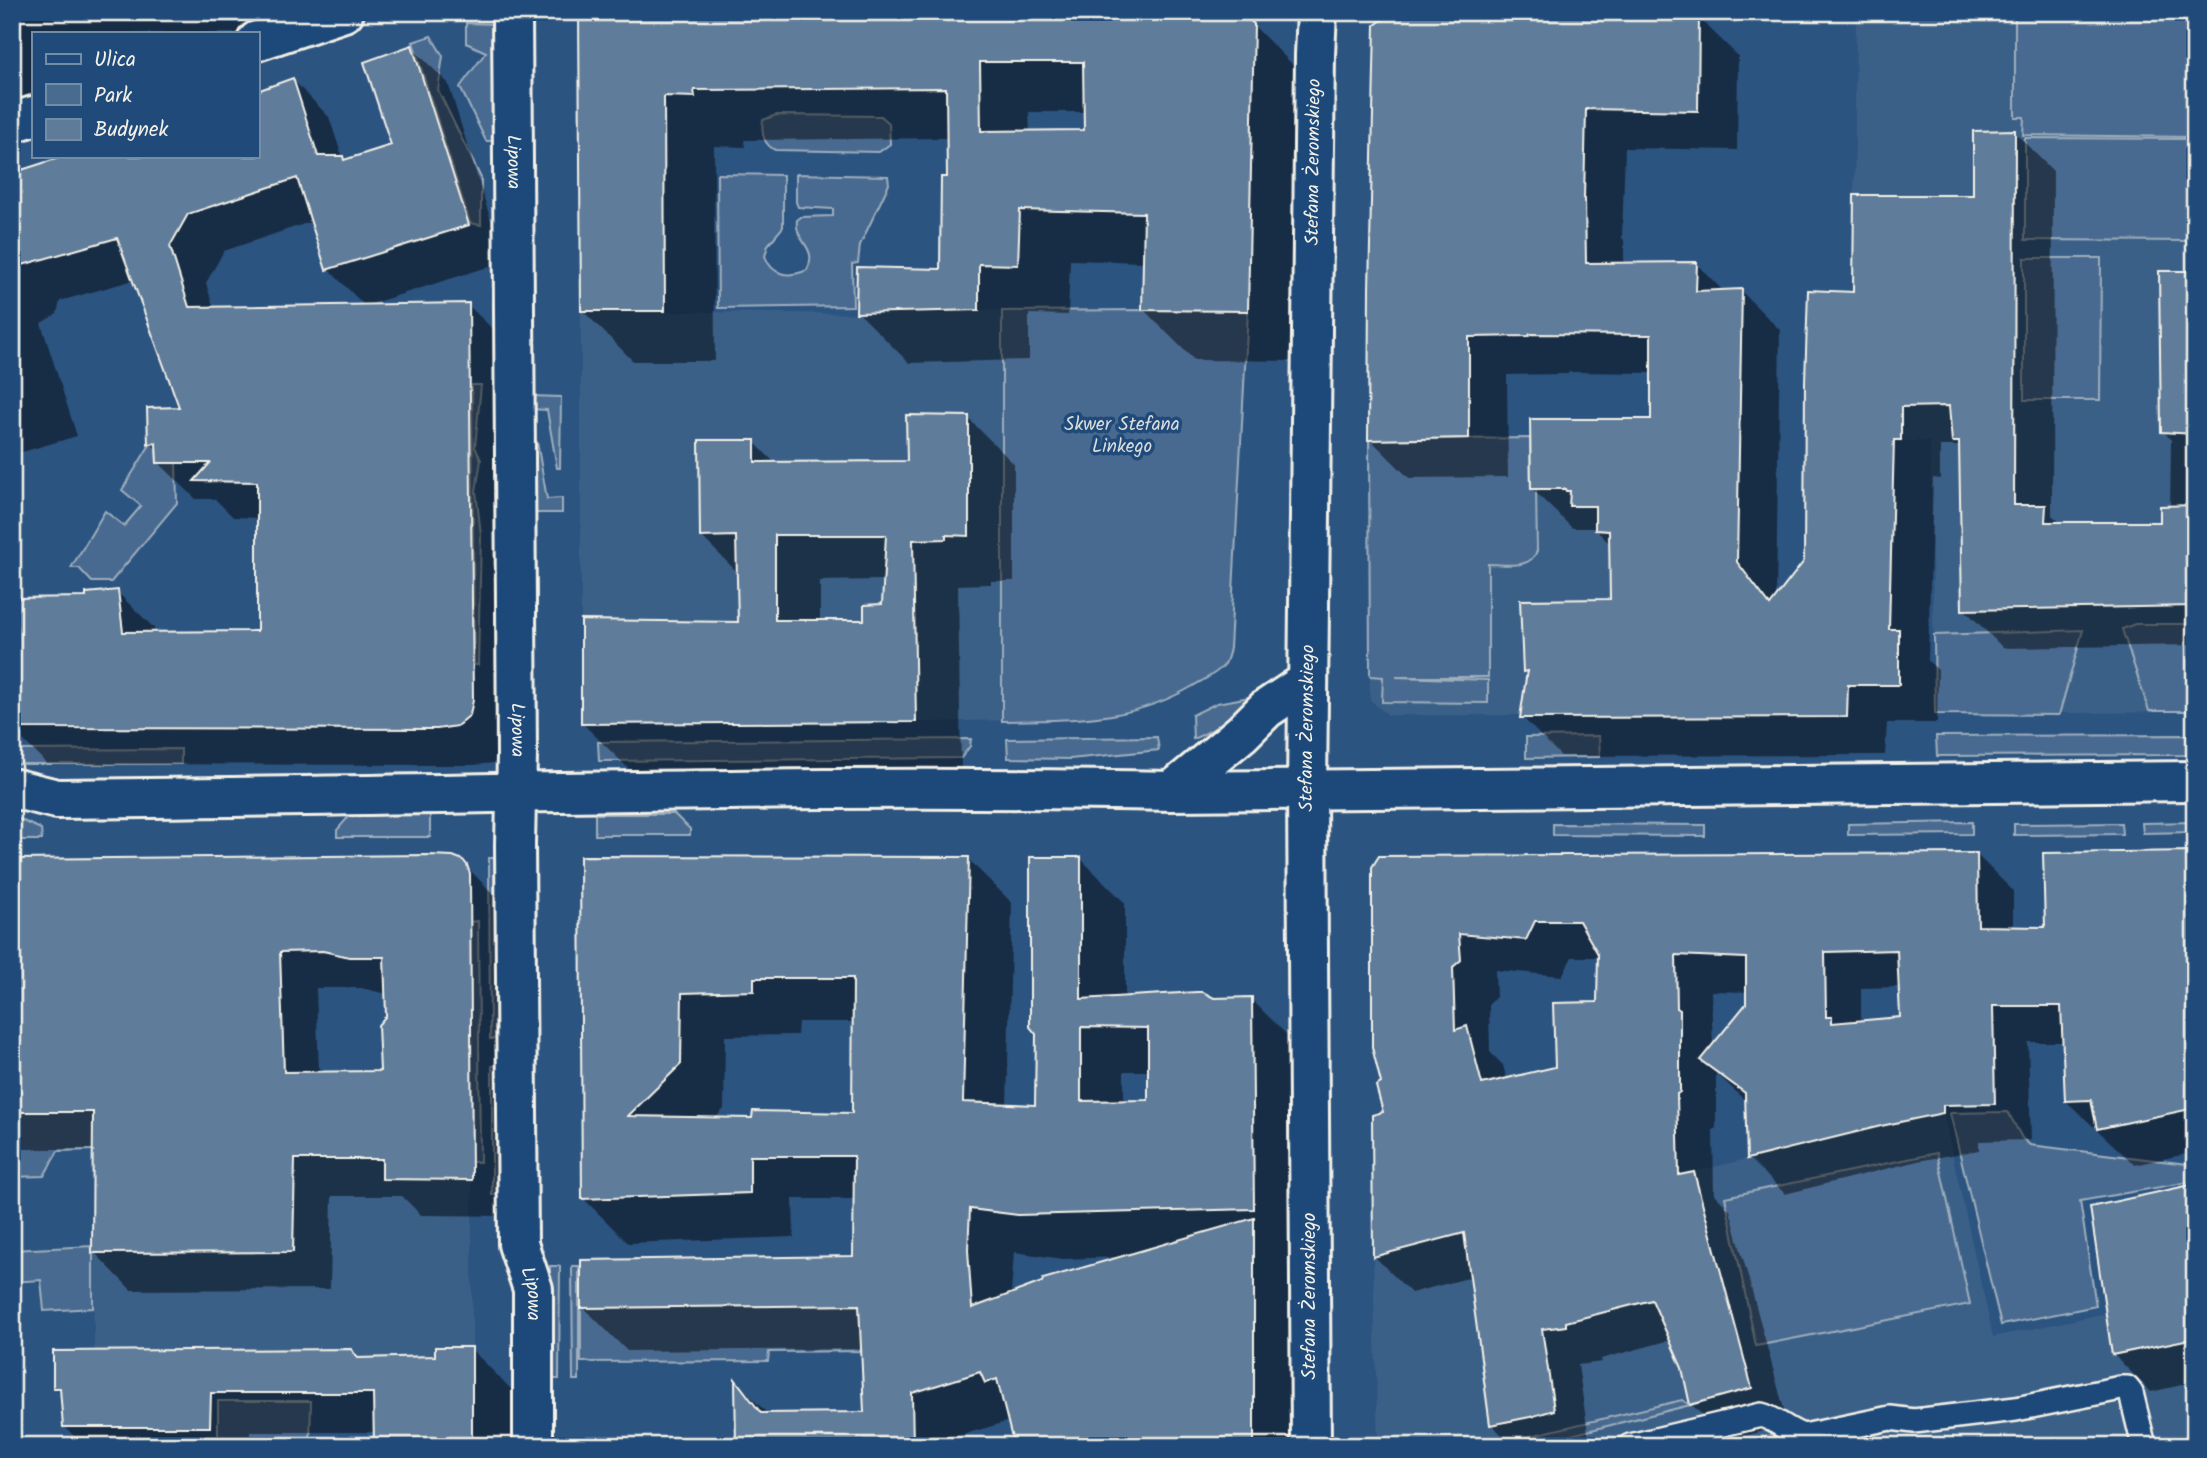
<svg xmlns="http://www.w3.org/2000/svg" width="2207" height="1458" font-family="Kalam,sans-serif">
<rect width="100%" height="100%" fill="#2c5481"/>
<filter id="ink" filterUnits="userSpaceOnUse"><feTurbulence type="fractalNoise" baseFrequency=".0143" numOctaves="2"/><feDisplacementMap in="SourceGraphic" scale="14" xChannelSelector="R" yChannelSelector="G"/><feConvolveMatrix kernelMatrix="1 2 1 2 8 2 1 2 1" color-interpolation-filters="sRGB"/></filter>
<g filter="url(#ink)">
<g fill="#3b6088">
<path d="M1856 14H2195V712L1935 714 1930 441 1852 440Z"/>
<path d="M979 310 1248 311 1232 611 1184 672 1105 718 916 722 581 724V311L888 314Z"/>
<path d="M1694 437 1689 717 1521 718 1520 715H1388L1370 700 1369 440Z"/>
<path d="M472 1111V1393H95L92 1223 93 1112Z"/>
<path d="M1943 1113 1993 1337 2107 1313 2113 1355 2195 1338V1446H1378L1373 1257 1694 1172 1902 1121Z"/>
</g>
<g fill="#496b90" stroke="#9eaebc" stroke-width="2">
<path d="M2160 12H2195V137L2023 135 2024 117H2015V15L2159 14Z"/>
<path d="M466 23 497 24 496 141H486L460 87 486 52 466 43Z"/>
<path d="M431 36 443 56 438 90 481 178V225L470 223 413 42Z"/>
<path d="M776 115 881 116 889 123 890 144 879 152 775 150C763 144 761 133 763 120Z"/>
<path d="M2025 138 2195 139V241L2025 240Z"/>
<path d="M717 174 783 175V227L768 245 765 256C772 276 789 278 807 270 819 247 794 242 797 220L801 217 833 216V209L798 207 796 202V174L888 176 889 184 860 245 858 263 852 264 853 306 718 308Z"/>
<path d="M2024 258H2101L2100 400H2024Z"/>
<path d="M1142 310 1248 311 1230 648C1229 653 1227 660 1225 664 1218 673 1203 680 1193 686 1130 723 1073 719 1002 721V311Z"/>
<path d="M472 385H481L475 447 481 460 476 491 481 535 478 665H474Z"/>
<path d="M531 396 561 397 560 468H557L547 410 531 409Z"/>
<path d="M1530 438 1531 489H1536L1537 551C1530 570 1506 564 1488 564V677H1396L1488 680V703L1382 702 1383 677 1370 676 1369 440Z"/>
<path d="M537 442 547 499 562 498V513H532V443Z"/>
<path d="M151 443H156L157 463H176L177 503 111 582H92L79 568H71L105 511 124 526 141 506 122 490Z"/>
<path d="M2135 624H2195V711H2149L2122 629Z"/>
<path d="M2083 630 2059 715 1935 714 1934 635Z"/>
<path d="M1250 697C1235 718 1216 729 1193 739L1192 715 1217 703Z"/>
<path d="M2195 735V755L1937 756 1936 736Z"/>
<path d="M1599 736 1600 757 1526 758V737Z"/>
<path d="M1157 737 1159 750 1070 759 1008 758 1007 739Z"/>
<path d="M971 739 970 746 961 758 599 761 598 742Z"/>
<path d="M181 749V764H12V750Z"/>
<path d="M430 814V837H337V830L350 815Z"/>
<path d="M595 814H674L690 829V835H595Z"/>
<path d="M12 816 41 829 42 840H12Z"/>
<path d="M1972 822V834L1848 835V824Z"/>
<path d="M2195 822V832L2143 833 2142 823Z"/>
<path d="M2121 823 2122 834 2014 835V824Z"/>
<path d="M1553 824 1705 825V836L1553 835Z"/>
<path d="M489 858H497L498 1039H490Z"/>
<path d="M478 921 480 1162H472L470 922Z"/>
<path d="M499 1065 500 1194 492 1195V1066Z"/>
<path d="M13 1112H93V1150L58 1151 44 1176 12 1177Z"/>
<path d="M2008 1112 2022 1138 2030 1145 2195 1165V1181L2080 1201 2096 1306 2001 1325 1950 1113Z"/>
<path d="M1937 1153 1970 1304 1756 1346 1725 1197Z"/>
<path d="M93 1246V1308L44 1311 41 1280 12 1282V1250Z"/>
<path d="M550 1266H560L559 1379H550Z"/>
<path d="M572 1266H579V1380H573Z"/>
<path d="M870 1305 868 1351 769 1352 768 1361 581 1362V1308Z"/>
<path d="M1682 1400 1690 1405 1528 1446H1487Z"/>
<path d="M218 1401H311L310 1446H218Z"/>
</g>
<g fill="#0007" fill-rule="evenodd">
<path d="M12 12H343L257 33H33V115L12 122Z"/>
<path d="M580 14 1253 25 1304 76 1298 361 1194 360 1143 309 1144 262 1070 260 1068 315 1029 314V360L909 363 858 312 942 270 948 178V138L744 140 745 147 714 146 715 361H633L583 311ZM1029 112H1086V132H1030Z"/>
<path d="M1698 17 1738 56 1737 150 1625 148 1622 238 1624 240V264L1696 263 1724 292 1741 291 1780 330 1776 601 1806 562 1855 293 1975 196 2014 132 2053 171 2052 515 2062 524H2162L2170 507 2171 440 2163 431 2195 273V645L2003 648 1964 609 1961 449 1958 446H1940V479L1933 478 1928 661 1938 670 1937 723H1887L1885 755 1561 756 1522 717 1528 674 1525 671 1612 601 1611 545 1594 528H1572L1532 489 1653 420V373L1569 372 1568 374 1507 375 1508 477 1409 478 1370 439 1377 25Z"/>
<path d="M411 47 448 83 504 262 367 305H468L505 341 506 752 494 763 474 765 47 764 12 729V600L88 599 117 592 154 628 155 634 259 633V518L233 517 215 499H196L159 463 158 451 150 443 181 409 134 280 60 301 57 314 41 323 77 436 12 455V175L69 156H257L293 80 329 117 344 162 393 146ZM313 221 328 269 365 306 214 309 206 283 224 251Z"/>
<path d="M968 418 1014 464V581H991V584L958 585 961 768 629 769 583 724 740 623 739 574 702 537 754 442 776 464 908 463ZM885 580 883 605 866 621 820 622V581Z"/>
<path d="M2195 853V1152L2135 1165 2066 1101 2064 1042H2028L2031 1140 1979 1141V1150L1918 1161 1785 1194 1749 1158 1747 1102 1716 1073V1128L1713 1130 1714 1194 1730 1210 1788 1424 1728 1441 1692 1405 1683 1367 1671 1340 1601 1359 1602 1362 1578 1365 1590 1446H1513L1491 1424 1472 1277 1411 1293 1375 1257 1373 1116 1385 1113 1374 868 1976 854 2013 891V928H2047ZM1572 957H1599V1004L1557 1068 1507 1080 1503 1065 1490 1052 1489 1004 1496 997 1495 970 1562 976ZM1900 987 1901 1018 1861 1022V988ZM1711 991 1748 992V1005L1713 1048Z"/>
<path d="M582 858 968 859 1012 903 1007 1106 1037 1107 1081 859 1125 903V998L1251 999 1295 1043 1298 1253H1287L1298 1264 1296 1446H1010L1015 1444 1009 1421 955 1437V1446H737V1383L768 1414H865L863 1349 627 1351 583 1307 854 1258 855 1199H793L794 1237 628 1243 584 1199ZM798 1022H854V1114L754 1119H714L724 1109 725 1036 797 1035ZM1124 1071H1150V1102H1124ZM1014 1252 1063 1259 1119 1257 1011 1295Z"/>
<path d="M12 861 462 862 504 905 509 1216 421 1215 402 1196H332L330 1289 131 1290 94 1252V1149H22V1162L12 1163ZM316 988H361L387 994 388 1016 382 1073H319Z"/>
<path d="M2195 1186V1382L2151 1392 2114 1355 2092 1208Z"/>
<path d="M471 1349 511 1389V1446H376L375 1432H250V1446H84L64 1426 62 1394 55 1387 359 1359 437 1357Z"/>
</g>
<g fill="#5e7b9a" stroke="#f4f1e8" stroke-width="2" fill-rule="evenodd">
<path d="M1240 12 1254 24 1248 311 1142 310 1144 213 1020 210 1018 265 979 264V310L856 313 857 267 940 269 941 177H947L946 88 694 90 695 97 664 96 665 311H581L579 13ZM980 62H1083L1084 130 981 131Z"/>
<path d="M1393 12 1699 15 1698 111 1586 109 1584 198 1585 199 1586 263 1697 262 1696 291 1742 289 1737 562 1770 605 1804 561 1805 382 1808 290 1853 292 1854 195H1973V131L2015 130 2014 505H2046L2045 522H2160V506L2195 505V606L1962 610 1959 442H1952L1949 406 1901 407V440H1894L1889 629H1899V685H1848L1847 717 1520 718 1527 671 1523 672 1520 600 1610 599 1609 531 1595 530V506H1569L1570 491H1566L1565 489H1531L1530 419H1651V335L1530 334 1529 336 1469 337V438L1368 440 1369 289 1375 25Z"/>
<path d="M412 45 469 225 326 270 297 178 188 214 170 246 189 307 469 303 473 700 470 715 457 726 437 729 12 728V598L86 597V593L118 590 123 632 257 631V482L194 481 210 463H157L156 443 148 444 147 408 179 407 117 238 12 268V173L65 156H257V91L293 78 318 156H343L344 160 391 145 364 62Z"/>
<path d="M2159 271H2195V434L2161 432Z"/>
<path d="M906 415 969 416V536L946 535V539L913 540 916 722 581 724V620L738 622 736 536 700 537 699 440H755V462L907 461ZM775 535H886L882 604 864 605V620H775Z"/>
<path d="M2195 851V1108L2097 1129 2091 1100 2065 1101 2061 1006H1993L1995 1104 1943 1105V1113L1881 1126 1747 1159 1745 1093 1700 1060 1746 1004V958L1676 955 1677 1008 1680 1010V1092L1677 1094 1679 1175 1694 1172 1752 1388 1690 1405 1682 1368 1652 1300 1566 1322V1326L1542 1329 1554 1410 1530 1417 1490 1425 1464 1233 1373 1257 1372 1115 1383 1112 1376 1086 1381 1083 1372 1047V867L1379 856 1977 853 1978 926 2045 927 2043 853ZM1535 921H1579L1598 954 1597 1002 1553 1003 1555 1067 1482 1084 1467 1026 1455 1030 1453 967 1461 960 1459 934 1526 940ZM1897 950 1900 1017 1832 1023V1017H1826L1825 952Z"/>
<path d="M429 855 453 856 463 860 467 865 470 874 472 1180 382 1179V1159H295L293 1252 92 1253 93 1112H12V859ZM323 951 349 957H384L386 1016 378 1025 380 1071 284 1072 280 952Z"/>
<path d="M580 856 969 857 963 1102 1035 1105 1036 1034 1030 1027V857H1081V999L1197 992H1203L1214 998 1252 997 1254 1209 1018 1215 970 1209 968 1250 972 1308 1042 1282 1043 1279 1254 1218V1446H1014L997 1379 985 1383 980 1372 912 1393 913 1446H736L735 1379 761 1413 864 1412 859 1305 581 1308V1260L853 1256 854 1156H750V1193L582 1199ZM754 978H853L852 1113 753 1111 752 1118 628 1116 681 1064 682 993 754 991ZM1081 1027 1148 1028V1100L1081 1101Z"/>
<path d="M2195 1184V1338L2112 1355 2090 1207Z"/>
<path d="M435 1347H472V1446H374L373 1393H211L210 1427H63L60 1388H53V1351L351 1349 358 1358 435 1356Z"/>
</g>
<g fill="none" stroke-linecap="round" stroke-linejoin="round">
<g stroke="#f4f1e8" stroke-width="28">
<path id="service" d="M1630 1446 1761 1415C1777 1419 1788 1432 1804 1436L1890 1418 1914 1421 2016 1409 2121 1388H2127L2131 1393 2144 1446"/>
</g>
<g stroke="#f4f1e8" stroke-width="44">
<g id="minor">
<path id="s1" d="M512 12 517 755 515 844 518 1244 533 1289V1446"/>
</g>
</g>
<g stroke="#f4f1e8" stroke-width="44">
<g id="tertiary">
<path d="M257 41 344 12"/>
<path d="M12 123 33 116"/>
<path d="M12 788 57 799C428 796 800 784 1172 791L2195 781"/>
<path d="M1172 791 1242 733 1266 709 1308 681"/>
<path id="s2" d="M1311 1446 1307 790 1315 55 1317 12"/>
</g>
</g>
<use href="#service" stroke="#1f4a7a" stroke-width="23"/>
<use href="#minor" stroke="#1f4a7a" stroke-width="38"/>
<use href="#tertiary" stroke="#1f4a7a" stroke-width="38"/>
</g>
</g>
<g text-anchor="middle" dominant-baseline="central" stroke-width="7" stroke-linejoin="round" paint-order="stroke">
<g font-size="19" fill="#f4f1e8" stroke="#1f4a7a">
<text stroke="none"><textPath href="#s2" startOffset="1284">Stefana Żeromskiego</textPath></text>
<text stroke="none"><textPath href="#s1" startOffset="150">Lipowa</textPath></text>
<text stroke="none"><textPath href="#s2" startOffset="718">Stefana Żeromskiego</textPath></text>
<text stroke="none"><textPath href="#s1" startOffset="718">Lipowa</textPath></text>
<text stroke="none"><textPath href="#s1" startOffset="1284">Lipowa</textPath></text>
<text transform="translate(1310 1296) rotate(-90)">Stefana Żeromskiego</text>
</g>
<g font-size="19" fill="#dadddb" stroke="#1f4a7a">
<text x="1122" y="425">Skwer Stefana<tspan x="1122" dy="22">Linkego</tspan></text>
</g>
</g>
<rect width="2207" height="1458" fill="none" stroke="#1f4a7a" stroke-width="42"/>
<rect x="21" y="21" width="2165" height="1416" fill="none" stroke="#f4f1e8" stroke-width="2.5" filter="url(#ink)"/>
<rect x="32" y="32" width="228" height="126" fill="#1f4a7a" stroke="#748da6" stroke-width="2"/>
<rect x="46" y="54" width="35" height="10" fill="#1f4a7a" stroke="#748da6" stroke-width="2"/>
<text x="94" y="66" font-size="21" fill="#f4f1e8">Ulica</text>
<rect x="46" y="84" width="35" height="21" fill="#496b90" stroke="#748da6" stroke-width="2"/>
<text x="94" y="102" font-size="21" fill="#f4f1e8">Park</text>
<rect x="46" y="119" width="35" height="21" fill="#5e7b9a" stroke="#748da6" stroke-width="2"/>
<text x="94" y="136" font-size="21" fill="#f4f1e8">Budynek</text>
</svg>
